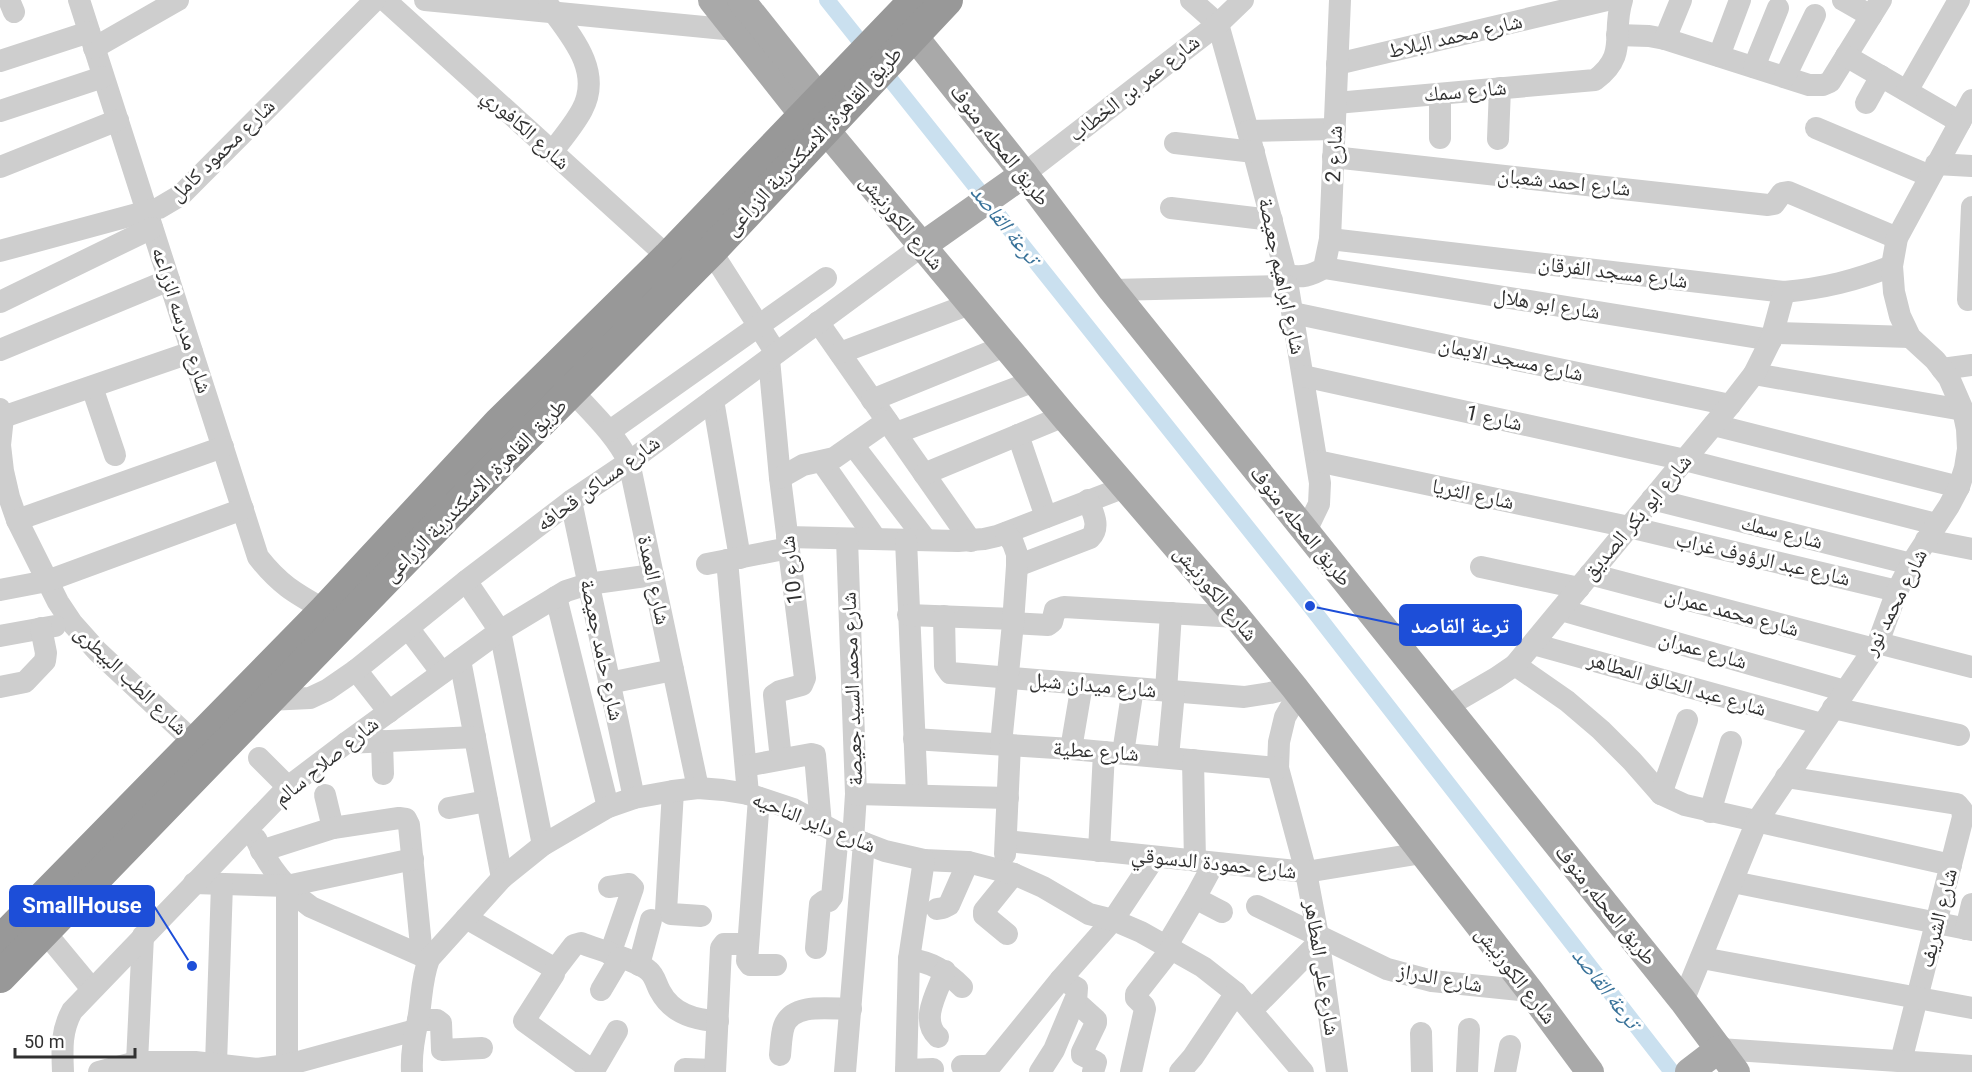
<svg xmlns="http://www.w3.org/2000/svg" width="1972" height="1072" font-family="Roboto,'Noto Naskh Arabic',sans-serif">
<rect width="100%" height="100%" fill="#fff"/>
<g fill="none" stroke-linecap="round" stroke-linejoin="round">
<path stroke="#cae0ef" stroke-width="16" d="M827 0 1310 606 1672 1072"/>
<g stroke="#cecece" stroke-width="22">
<path d="M9 0 14 12"/>
<path d="M79 0 258 557C280 585 295 593 325 610"/>
<path d="M385 0 668 257"/>
<path d="M425 0 735 30"/>
<path d="M1191 0 1218 24 1248 131 1286 275 1320 483 1319 504 1306 531"/>
<path d="M1843 0 1871 16"/>
<path d="M549 6C571 36 603 71 582 110 574 125 562 139 552 152"/>
<path d="M1617 35 1649 36 1665 39 1809 85H1823L1830 82 1881 0"/>
<path d="M1665 39 1681 0"/>
<path d="M94 48 178 0"/>
<path d="M1719 56 1740 0"/>
<path d="M1846 56 1960 122"/>
<path d="M0 61 89 32"/>
<path d="M1337 64 1607 0"/>
<path d="M1754 67 1778 8"/>
<path d="M1785 77 1815 15"/>
<path d="M1907 91 1959 0"/>
<path d="M1336 103 1595 80C1629 55 1611 34 1622 0"/>
<path d="M1866 103 1881 76"/>
<path d="M0 111 103 77"/>
<path d="M1816 128 1930 176"/>
<path d="M1248 131 1335 129"/>
<path d="M1440 138V94"/>
<path d="M1498 139 1500 88"/>
<path d="M1175 143 1254 152"/>
<path d="M1333 157 1768 205 1774 204 1782 193 1788 192 1897 238"/>
<path d="M1936 164 1972 166"/>
<path d="M0 167 118 120"/>
<path d="M1024 174 1218 24 1243 0"/>
<path d="M1171 208 1272 220"/>
<path d="M1330 239 1784 292C1825 288 1854 281 1892 266"/>
<path d="M0 251 159 208 181 195 375 0"/>
<path d="M711 251 776 353"/>
<path d="M1324 268 1771 340"/>
<path d="M1286 275C1302 278 1311 276 1324 268L1330 239 1340 0"/>
<path d="M1112 290 1288 286"/>
<path d="M1968 300 1972 207"/>
<path d="M0 302 152 228"/>
<path d="M1293 313 1730 405"/>
<path d="M818 322 971 541"/>
<path d="M1774 333 1910 337"/>
<path d="M0 350 169 280"/>
<path d="M840 353 970 304"/>
<path d="M769 359 780 478 805 678 802 685 780 691 774 695 781 759"/>
<path d="M1942 369 1972 365"/>
<path d="M1754 374 1963 410"/>
<path d="M1303 376 1685 460 1936 524"/>
<path d="M92 387 115 455"/>
<path d="M572 391C593 414 615 434 629 462L698 788"/>
<path d="M713 400 740 558"/>
<path d="M872 400 1005 346"/>
<path d="M0 409 3 417 0 445 3 471 9 497 17 520 58 602 72 623 97 651 194 742"/>
<path d="M0 418 192 352"/>
<path d="M1714 425 1959 487"/>
<path d="M610 431 826 278"/>
<path d="M896 433 1035 381"/>
<path d="M1018 435 1046 517"/>
<path d="M853 445 926 540"/>
<path d="M1317 461 1629 527 1897 591"/>
<path d="M822 462 876 539"/>
<path d="M924 474 1064 416"/>
<path d="M780 478 803 465 834 458 887 421"/>
<path d="M1652 499 1911 564"/>
<path d="M571 501 634 798"/>
<path d="M17 520 223 447"/>
<path d="M787 537 958 541 984 539 997 536 1125 487"/>
<path d="M847 539 856 794 853 840"/>
<path d="M906 540 917 795"/>
<path d="M1926 540 1972 549"/>
<path d="M727 560 748 794"/>
<path d="M707 564 789 548"/>
<path d="M1017 566 1090 538C1101 527 1093 513 1088 500"/>
<path d="M1481 567 1579 588"/>
<path d="M1590 574 1874 649"/>
<path d="M466 581 500 631 543 845"/>
<path d="M0 590 47 581 243 509"/>
<path d="M556 597 608 807"/>
<path d="M1561 610 1845 691"/>
<path d="M908 615 1014 619"/>
<path d="M944 616 945 666 950 673 1244 697 1270 693 1294 687"/>
<path d="M1013 623 1048 625 1052 622 1055 610 1064 607 1237 617"/>
<path d="M408 628 442 673"/>
<path d="M0 636 55 626"/>
<path d="M1878 643 1972 667"/>
<path d="M1533 644 1822 724"/>
<path d="M460 660 502 878"/>
<path d="M1515 665 1567 701 1601 730 1632 761 1661 794 1685 805 1951 865"/>
<path d="M356 670 389 712"/>
<path d="M609 683 673 670"/>
<path d="M0 687 25 682 45 661 46 653 41 628"/>
<path d="M1166 691 1171 613"/>
<path d="M1299 693 1285 717 1279 742 1278 768 1306 872 1318 936 1337 1072"/>
<path d="M268 700 310 698 327 690 356 670 466 581 571 501 629 462 922 246"/>
<path d="M1446 707 1496 678 1515 665 1730 405 1754 374 1771 340 1784 292"/>
<path d="M1833 708 1959 735"/>
<path d="M914 739 1071 749 1278 768"/>
<path d="M382 741 383 774"/>
<path d="M346 743 475 737"/>
<path d="M1001 744 1013 623 1017 566V554L1013 543 1006 533"/>
<path d="M1071 749 1082 684"/>
<path d="M1123 753 1133 688"/>
<path d="M1168 757 1174 692"/>
<path d="M259 758 288 787"/>
<path d="M1193 760 1195 861"/>
<path d="M746 766 811 754 815 755 821 825"/>
<path d="M1786 777 1957 804 1962 810 1963 817 1901 1061"/>
<path d="M673 791 666 911 671 914 701 916"/>
<path d="M856 794 1008 798"/>
<path d="M1661 794 1687 720"/>
<path d="M325 795 333 828"/>
<path d="M759 798 747 961 750 965H776"/>
<path d="M449 808 487 801"/>
<path d="M1710 812 1731 742"/>
<path d="M256 839C268 866 286 889 311 907L429 959"/>
<path d="M1006 841 1306 872 1422 853"/>
<path d="M261 851 333 828 399 818 406 819 409 825 422 956"/>
<path d="M1099 851 1104 752"/>
<path d="M1005 854 1010 745"/>
<path d="M1733 882 1972 930"/>
<path d="M194 883 287 886 413 859"/>
<path d="M287 886V1065"/>
<path d="M609 887 629 884 633 888 610 954"/>
<path d="M1195 898 1222 912"/>
<path d="M1257 906 1387 969 1432 981 1530 991"/>
<path d="M937 909 943 908 949 905 968 862"/>
<path d="M466 918 552 967 554 974 524 1021 594 1072"/>
<path d="M1966 929 1972 904"/>
<path d="M44 931 92 989"/>
<path d="M1007 934 984 915V911L1014 874"/>
<path d="M1167 945 1195 898 1214 863"/>
<path d="M816 948 820 904 824 901H829L832 897 838 833"/>
<path d="M1702 958 1972 1008"/>
<path d="M909 959C932 962 946 971 962 987"/>
<path d="M639 965 651 920"/>
<path d="M554 971 574 945 581 943C596 949 639 961 649 971 655 976 656 984 660 991 672 1014 695 1020 718 1021"/>
<path d="M1061 979 1077 988 1076 1002 1096 1020V1023L1082 1052V1055L1096 1062 1093 1072"/>
<path d="M601 990 620 958"/>
<path d="M1683 1001 1757 821 1878 643 1897 591 1911 564 1949 506 1959 487 1965 468 1968 449 1967 429 1963 410 1949 378 1935 360 1910 337 1900 316 1894 292 1892 266 1897 238 1972 100"/>
<path d="M1252 1010 1319 942"/>
<path d="M418 1020H437L441 1023 442 1050 482 1048"/>
<path d="M1421 1033 1422 1072"/>
<path d="M938 1037C919 1020 938 991 945 971"/>
<path d="M1719 1049 1972 1066"/>
<path d="M780 1055C781 1046 781 1035 784 1026 793 1002 830 1009 851 1009"/>
<path d="M137 1062 143 936"/>
<path d="M216 1064 222 884"/>
<path d="M962 1066H986L992 1064 1061 979 1113 920 1155 857"/>
<path d="M685 1069 715 1070"/>
<path d="M906 1070 933 1069"/>
<path d="M63 1072C62 1049 61 1031 72 1011L288 787 346 743 500 631 566 591 588 584 653 575"/>
<path d="M99 1072 137 1062H195L257 1069 287 1065 415 1030"/>
<path d="M412 1072C411 1055 414 1037 418 1020 422 999 421 980 429 959L502 878 543 845 608 807 634 798 673 791 698 788 723 790 748 794 793 809 838 833 885 851 924 860 968 862 1014 874 1043 887 1089 914 1113 920 1141 932 1203 967 1236 993 1303 1072"/>
<path d="M593 1072 617 1031"/>
<path d="M715 1072 721 948 724 944H747"/>
<path d="M845 1072 864 843"/>
<path d="M906 1072 909 959 924 860"/>
<path d="M1040 1072 1054 1050 1075 1000"/>
<path d="M1131 1072 1145 1009 1144 1006 1136 998V994L1172 948"/>
<path d="M1180 1072 1193 1057 1236 993"/>
<path d="M1467 1072 1469 1029"/>
<path d="M1505 1072 1510 1046"/>
</g>
<g stroke="#a9a9a9" stroke-width="28">
<path d="M712 0 804 116"/>
<path d="M741 0 820 99"/>
<path d="M913 35 1024 174 1112 290 1683 1001 1736 1072"/>
<path d="M824 128 1064 416 1237 617 1294 687 1530 991 1590 1072"/>
<path d="M922 246 1024 174"/>
<path d="M1689 1072 1719 1049"/>
</g>
<g stroke="#989898" stroke-width="32">
<path d="M0 941 325 610 499 423 668 257 915 0"/>
<path d="M0 977 448 515 711 251 947 0"/>
</g>
</g>
<g text-anchor="middle" dominant-baseline="central" stroke-width="6" stroke-linejoin="round" paint-order="stroke">
<g font-size="21" fill="#313131" stroke="#fff">
<text transform="translate(1455 36) rotate(-13)">شارع محمد البلاط</text>
<text transform="translate(1134 88) rotate(-38)">شارع عمر بن الخطاب</text>
<text transform="translate(1465 91) rotate(-5)">شارع سمك</text>
<text transform="translate(526 129) rotate(42)">شارع الكافوري</text>
<text transform="translate(813 141) rotate(-47)">طريق القاهرة, الاسكندرية الزراعى</text>
<text transform="translate(1000 145) rotate(52)">طريق المحله, منوف</text>
<text transform="translate(222 150) rotate(-44)">شارع محمود كامل</text>
<text transform="translate(1334 154) rotate(-88)">شارع 2</text>
<text transform="translate(1564 182) rotate(6)">شارع احمد شعبان</text>
<text transform="translate(902 222) rotate(50)">شارع الكورنيش</text>
<text transform="translate(1613 272) rotate(7)">شارع مسجد الفرقان</text>
<text transform="translate(1282 276) rotate(78)">شارع ابراهيم جعيصة</text>
<text transform="translate(1547 304) rotate(9)">شارع ابو هلال</text>
<text transform="translate(182 320) rotate(72)">شارع مدرسه الزراعه</text>
<text transform="translate(1511 359) rotate(12)">شارع مسجد الايمان</text>
<text transform="translate(1494 418) rotate(12)">شارع 1</text>
<text transform="translate(598 483) rotate(-36)">شارع مساكن قحافه</text>
<text transform="translate(475 490) rotate(-45)">طريق القاهرة, الاسكندرية الزراعى</text>
<text transform="translate(1473 494) rotate(12)">شارع الثريا</text>
<text transform="translate(1637 517) rotate(-50)">شارع ابو بكر الصديق</text>
<text transform="translate(1301 526) rotate(51)">طريق المحله, منوف</text>
<text transform="translate(1782 532) rotate(14)">شارع سمك</text>
<text transform="translate(1763 559) rotate(13)">شارع عبد الرؤوف غراب</text>
<text transform="translate(791 570) rotate(-97)">شارع 10</text>
<text transform="translate(654 580) rotate(78)">شارع العمدة</text>
<text transform="translate(1216 593) rotate(50)">شارع الكورنيش</text>
<text transform="translate(1895 602) rotate(-63)">شارع محمد نور</text>
<text transform="translate(1732 612) rotate(15)">شارع محمد عمران</text>
<text transform="translate(602 650) rotate(78)">شارع حامد جعيصة</text>
<text transform="translate(1703 650) rotate(16)">شارع عمران</text>
<text transform="translate(131 680) rotate(44)">شارع الطب البيطرى</text>
<text transform="translate(1677 684) rotate(16)">شارع عبد الخالق المطاهر</text>
<text transform="translate(1093 685) rotate(5)">شارع ميدان شبل</text>
<text transform="translate(852 689) rotate(-92)">شارع محمد السيد جعيصة</text>
<text transform="translate(1096 751) rotate(4)">شارع عطية</text>
<text transform="translate(326 761) rotate(-39)">شارع صلاح سالم</text>
<text transform="translate(814 822) rotate(22)">شارع داير الناحيه</text>
<text transform="translate(1214 863) rotate(6)">شارع حمودة الدسوقي</text>
<text transform="translate(1606 905) rotate(51)">طريق المحله, منوف</text>
<text transform="translate(1938 918) rotate(-76)">شارع الشريف</text>
<text transform="translate(1322 968) rotate(81)">شارع على المطاهر</text>
<text transform="translate(1516 975) rotate(52)">شارع الكورنيش</text>
<text transform="translate(1440 978) rotate(10)">شارع الدراز</text>
</g>
<g font-size="22" font-style="italic" fill="#397299" stroke="#fff">
<text transform="translate(1005 224) rotate(51)">ترعة القاصد</text>
<text transform="translate(1606 988) rotate(52)">ترعة القاصد</text>
</g>
</g>
<path fill="none" stroke="#1d4ed8" stroke-width="2" d="M1310 606L1400 625M192 966L154 906"/>
<g fill="#1d4ed8" stroke="#fff" stroke-width="2">
<circle cx="1310" cy="606" r="6"/>
<circle cx="192" cy="966" r="6"/>
</g>
<g fill="#1d4ed8" stroke="#1d4ed8" stroke-width="2">
<rect x="1400" y="605" width="121" height="40" rx="6"/>
<rect x="10" y="886" width="144" height="40" rx="6"/>
</g>
<g font-size="22" text-anchor="middle" font-weight="bold" fill="#fff">
<text x="1460" y="633">ترعة القاصد</text>
<text x="82" y="913">SmallHouse</text>
</g>
<path d="M15 1048v9h120v-9" fill="none" stroke="#313131" stroke-width="3"/>
<text x="24" y="1048" font-size="18" fill="#313131" stroke="#ffffff" stroke-width="4.5" paint-order="stroke">50 m</text>
</svg>
